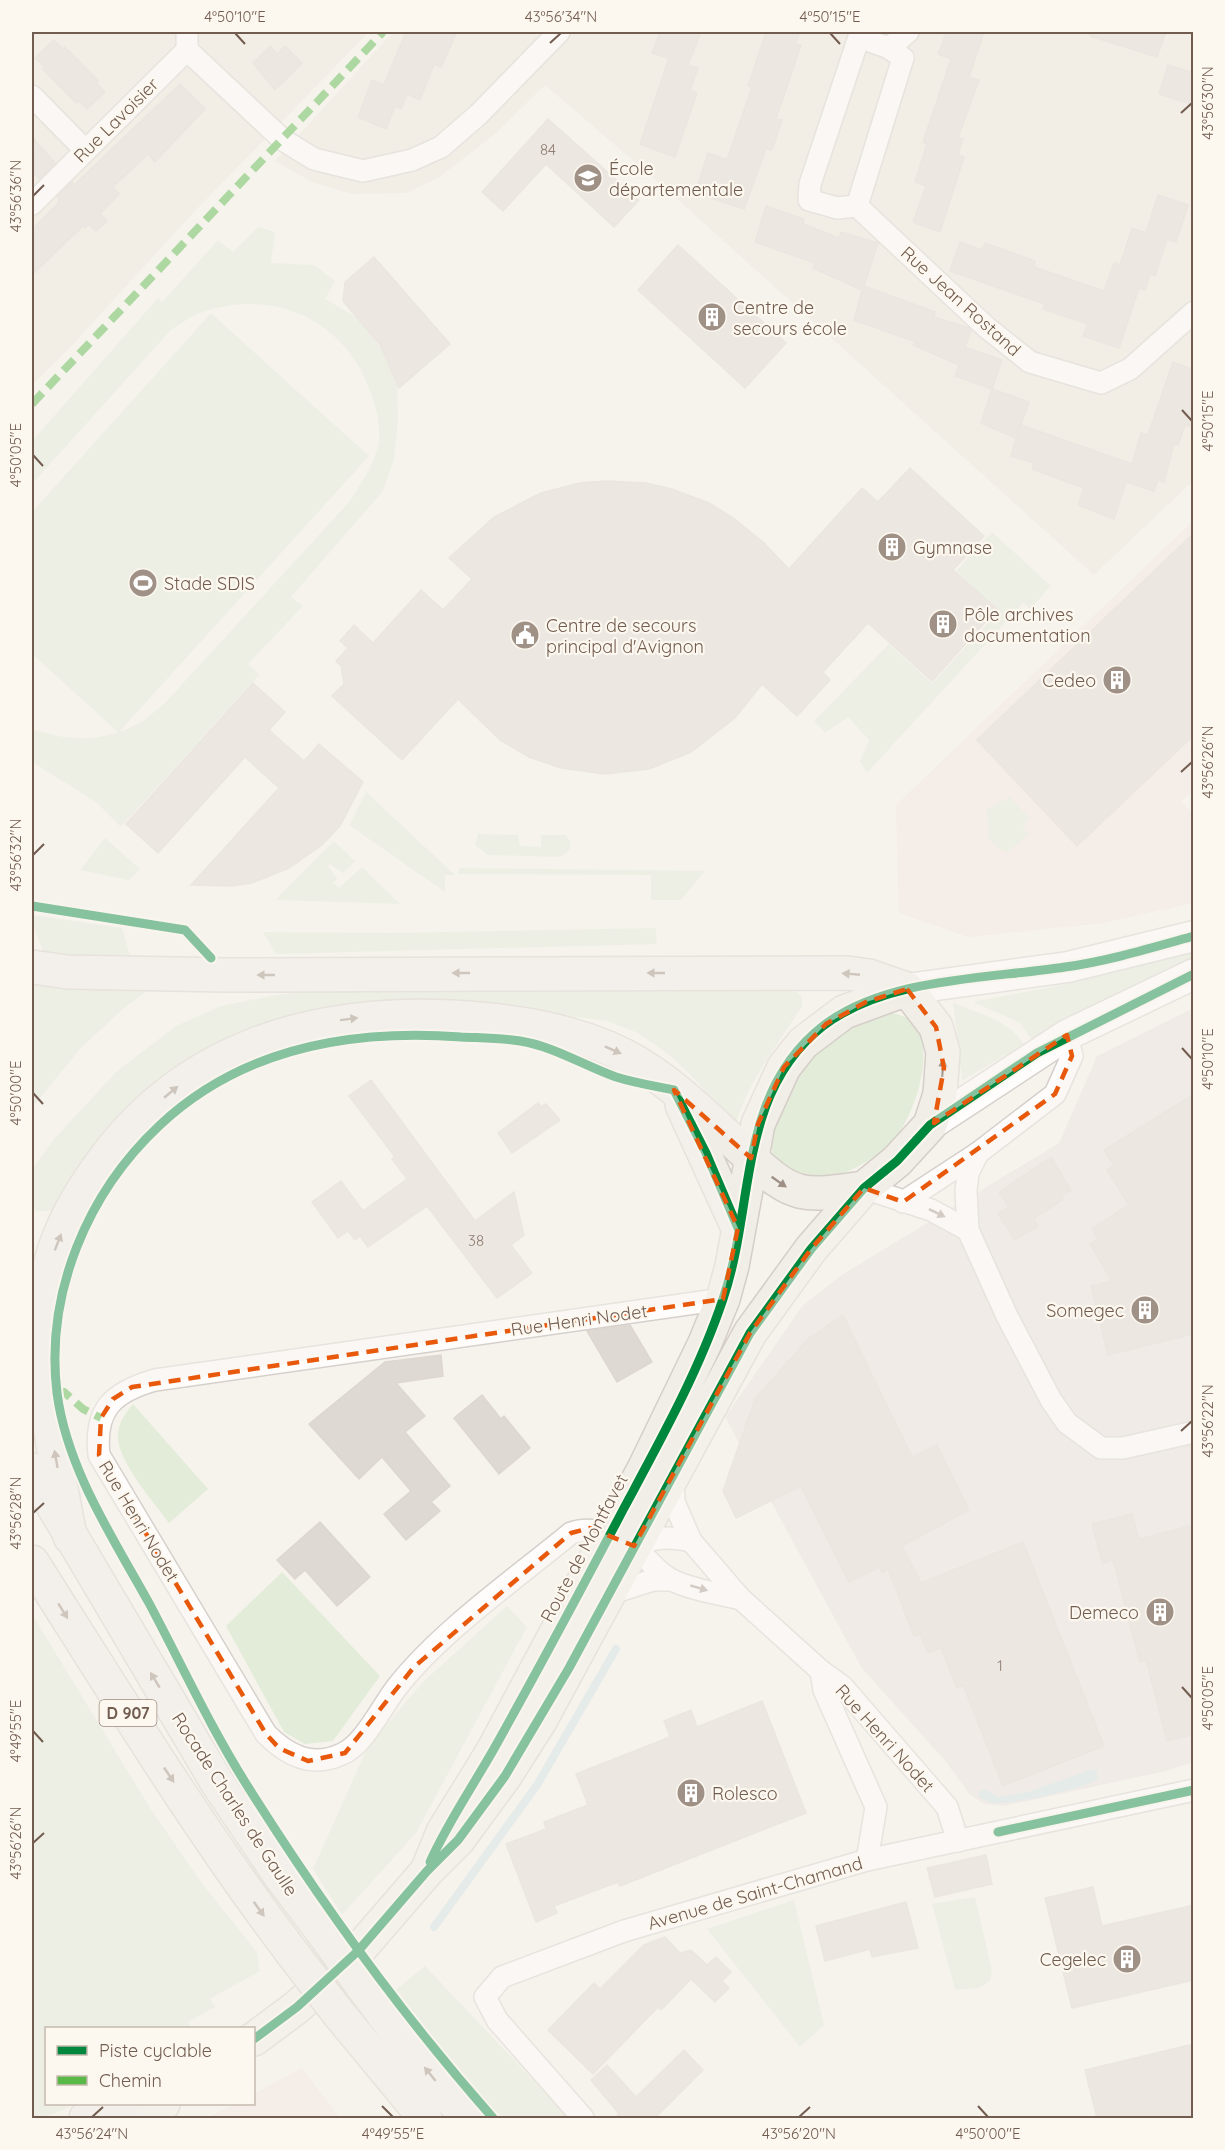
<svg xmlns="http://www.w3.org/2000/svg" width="1225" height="2150" font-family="Quicksand,sans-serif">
<rect width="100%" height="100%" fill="#f6f3ed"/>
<g fill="#eee6dc">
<path d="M32 32H369L194 212 75 342 32 385Z"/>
<path d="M393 32H1193V481L1094 575 666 189 545 85 494 135 438 178 406 193 351 194 314 183 275 161Z"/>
</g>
<g fill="#f3e6df">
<path d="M1193 521 1194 790 1181 801 1193 814V903L1102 923 968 937 899 913 896 805Z"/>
<path d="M302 2068 340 2118H206L235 2104H254V2094Z"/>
</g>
<path fill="#e8e3de" d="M1193 1008V1762L1166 1771 1004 1806 984 1804 970 1795 946 1762 861 1667 725 1417 803 1305 843 1274 1059 1143 1097 1056Z"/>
<g fill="#e3ecd9">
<path d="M258 227 275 232 271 263 314 265 335 281 325 299 358 318 382 350 397 384 398 420 394 459 383 491 291 597 303 606 248 664 259 675 121 827 96 802 32 762V729C59 738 90 743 118 732L32 654V512L211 313 369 456 120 731H123L143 721 164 704 350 501C361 483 377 461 379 439 381 416 370 388 360 369 328 312 264 291 203 312 192 315 181 324 171 330L32 484V441L158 298 162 302 218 240 233 252Z"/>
<path d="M992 532 1051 586 1030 609 1023 603 867 773 860 761 869 740 848 717 825 733 814 721 889 644 932 683 999 611 956 571Z"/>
<path d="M366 792 455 875H445V892L349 825Z"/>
<path d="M1010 797 1030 819 1022 825 1029 835 1007 852C981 840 991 834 986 810Z"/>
<path d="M478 834 518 835 520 846 541 847V835H565L570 841V850L560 857 488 855 475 845Z"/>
<path d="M105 838 140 869 129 880 80 870Z"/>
<path d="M334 841 355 861 343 873 330 864 328 866 337 879 333 883 339 888 362 867 400 904 275 900Z"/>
<path d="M460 868 705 871 681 900H651V875L458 874Z"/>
<path d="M32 915 122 928 130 956H87L43 951 32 923Z"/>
<path d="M656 928 657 944 276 954 263 932 392 933Z"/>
<path d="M1193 950V962L1074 1014 1031 1039 1020 1023 973 1002 1066 984Z"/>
<path d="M32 980 152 988 125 1007 80 1049 32 1108Z"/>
<path d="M370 985H788L802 997V1006C777 1047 751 1076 736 1123L727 1120 699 1084 672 1057 638 1033 607 1021 554 1014 326 1010 82 1166 52 1211H36L32 1206V1169L55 1138 117 1071 176 1026 221 1006 276 995Z"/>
<path d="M953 1002C981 1016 1005 1017 1024 1044L962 1081Z"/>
<path d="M893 1013C898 1015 906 1016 910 1020 939 1045 915 1114 895 1138 876 1160 840 1180 811 1179 802 1179 797 1176 789 1172 742 1148 801 1065 827 1042 846 1025 869 1018 893 1013Z"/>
<path d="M133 1404 208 1489 169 1523C154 1502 115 1459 118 1433 119 1422 126 1412 133 1404Z"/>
<path d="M282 1572 380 1676 333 1741 305 1744 284 1732 226 1626Z"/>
<path d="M507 1606 527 1627 416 1833 342 1915 313 1869 368 1746 423 1682Z"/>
<path d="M32 1614 150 1808 201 1882 257 1952 260 1971 210 1999 215 2007 188 2022 191 2028H46V2104H73C60 2111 47 2119 32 2118Z"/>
<path d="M975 1897 992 1970 990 1981 979 1988 955 1990 932 1904Z"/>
<path d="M794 1900 824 2025 800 2047 707 1929Z"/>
<path d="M425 1966 569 2118H499L394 1991Z"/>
</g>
<path fill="#d0e3e5" d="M1091 1770H1096L1098 1778C1087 1789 1009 1805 992 1803 988 1802 983 1799 979 1797V1791L987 1790 999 1797 1031 1791Z"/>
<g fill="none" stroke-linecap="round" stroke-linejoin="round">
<path stroke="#d0e3e5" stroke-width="8" d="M434 1927 537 1785 616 1649"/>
</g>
<g fill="#dfd9d3" stroke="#ded7d0" stroke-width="1.5">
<path d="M406 32H457L441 67 434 64 420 100 407 94 401 109 395 106 386 129 358 117 372 80 384 85Z"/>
<path d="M660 32H701L688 65 698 68 690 90 697 93 675 157 640 144 669 58 652 53Z"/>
<path d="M766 32H800L795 44 801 45 776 119 782 120 772 150 766 149 744 209 695 193 708 153 727 160 752 87 748 86Z"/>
<path d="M947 32H984L969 77 979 80 958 138 963 139 958 155 964 157 940 232 913 222 926 186 915 182 927 144 923 142 951 59 938 54Z"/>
<path d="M1091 32H1166L1157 57 1090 36Z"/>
<path d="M54 40 63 49 65 47 98 80 96 83 105 92 87 109 79 101 76 103 43 69 45 67 35 58Z"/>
<path d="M270 46 277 54 285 46 302 63 275 90 253 63Z"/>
<path d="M1168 65 1194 73V105L1159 94Z"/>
<path d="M180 84 205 109 155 162 148 154 113 187 119 194 100 214 107 221 96 231 89 225 85 228 83 226 32 275V230L59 202 58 196 72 182 74 185Z"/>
<path d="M548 119 639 200 614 227 546 164 503 211 482 192Z"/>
<path d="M32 137 55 163 39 179 32 172Z"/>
<path d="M1158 195 1188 205 1176 242 1167 239 1155 276 1150 274 1145 290 1139 288 1119 348 1083 336 1088 324 1043 309 1045 304 950 271 960 242 982 250 985 243 1035 261 1034 267 1104 291 1114 263 1120 265 1132 228 1146 233Z"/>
<path d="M766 206 804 219 803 224 839 238 841 232 878 243 864 286 935 312 934 317 969 328 971 331 965 347 1002 360 992 389 955 376 959 365 913 345 916 342 854 320 862 290 813 268 815 263 755 242Z"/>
<path d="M678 245 786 343 745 388 638 290Z"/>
<path d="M374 257 450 344 399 388 380 345 343 301 345 282Z"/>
<path d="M1173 362 1194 370V428L1185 425 1178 445 1174 444 1164 482 1158 480 1154 491 1126 482 1114 519 1078 505 1084 488 1032 469 1034 463 1011 456 1020 425 1016 438 981 423 992 389 1029 402 1021 425 1132 464 1141 433 1148 435Z"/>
<path d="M910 468 984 536 953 570 997 609 932 681 868 623 823 672 830 680 797 716 762 684 735 718 691 752 649 769 605 774 561 768 529 757 500 740 458 699 402 760 332 696 344 684 341 666 336 661 348 648 340 641 354 625 373 643 421 590 443 610 472 579 449 558 494 517 541 493 580 483 606 481 646 483 672 489 709 503 732 517 763 542 789 569 862 488 878 502Z"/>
<path d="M1194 533V735L1077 846 977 740Z"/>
<path d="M253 683 285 712 269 730 304 761 319 744 363 782 340 826 322 845 289 868 252 883 232 886 191 885 279 788 245 757 158 853 126 824Z"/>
<path d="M371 1080 475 1221 514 1192 524 1235 511 1245 532 1273 497 1298 427 1206 368 1247 360 1236 355 1240 348 1231 338 1238 312 1202 341 1181 363 1211 407 1179 392 1159 395 1157 349 1096Z"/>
<path d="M1194 1094V1334L1108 1355 1091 1286 1112 1281 1090 1244 1098 1239 1092 1229 1129 1205 1107 1170 1114 1165 1104 1150Z"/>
<path d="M538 1103 541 1107 546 1104 560 1120 512 1153 498 1133Z"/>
<path d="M1051 1157 1071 1190 1061 1197 1063 1200 1034 1218 1038 1226 1015 1240 998 1214 1009 1207 999 1192Z"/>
<path d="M843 1315 912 1457 937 1445 969 1510 902 1546 921 1583 1023 1542 1104 1746 1003 1786 963 1685 957 1688 941 1648 928 1653 920 1634 914 1636 888 1569 882 1572 880 1567 849 1582 801 1486 736 1518 723 1491 755 1399 808 1339Z"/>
<path d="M630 1325 652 1362 617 1382 587 1331Z"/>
<path d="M441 1355 443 1376 396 1383 425 1416 405 1432 450 1486 431 1502 440 1511 406 1540 384 1514 411 1491 382 1457 359 1479 309 1424 385 1362Z"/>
<path d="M482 1395 501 1419 504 1416 530 1448 499 1474 454 1418Z"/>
<path d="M1132 1514 1139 1539 1194 1525V1734L1167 1741 1146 1660 1140 1662 1113 1560 1102 1563 1092 1524Z"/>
<path d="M320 1522 370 1577 337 1606 305 1570 295 1579 277 1560Z"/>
<path d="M762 1701 806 1813 620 1886 618 1882 554 1906 557 1913 536 1922 506 1844 546 1829 544 1822 588 1805 576 1774 670 1737 664 1721 691 1710 697 1727Z"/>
<path d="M986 1855 992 1884 935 1897 927 1868Z"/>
<path d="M1093 1887 1102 1926 1194 1905V1980L1072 2008 1045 1898Z"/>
<path d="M906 1902 918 1948 872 1957 870 1949 825 1961 816 1926Z"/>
<path d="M665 1937 680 1953 691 1950 707 1965 716 1957 731 1972 722 1981 729 1988 715 2002 691 1979 661 2010 658 2007 593 2074 548 2030 594 1983 600 1989 644 1945Z"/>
<path d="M1194 2044V2118H1097L1085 2070Z"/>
<path d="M684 2050 703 2070 655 2118H614L619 2114 591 2080 607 2065 636 2097Z"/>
</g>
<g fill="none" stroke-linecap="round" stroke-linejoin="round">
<g stroke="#d5d0cb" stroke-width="24">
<g id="minor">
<path d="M908 32 889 48 859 37 810 184 809 200 837 208 857 206 986 327 1030 362 1101 383 1130 369 1194 312"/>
<path d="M187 50 283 140 314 159 363 171 412 160 441 147 479 114 559 32"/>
<path d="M32 96 85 150"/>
<path d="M32 204 187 50V32"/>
<path d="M857 206 903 58 889 48"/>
<path d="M978 1153 968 1173 966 1191 968 1230 1007 1316 1051 1400 1067 1423 1101 1448H1123L1194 1432"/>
<path d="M864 1188 931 1210 968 1230"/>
<path d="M903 1202 978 1153 1055 1094 1072 1056 1067 1035"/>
<path d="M723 1299 155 1380C113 1392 94 1409 99 1455L266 1734C288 1756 312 1768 342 1754 364 1745 382 1706 397 1687 441 1631 514 1580 571 1533 590 1526 620 1533 636 1548 647 1558 656 1571 670 1579 688 1589 720 1594 741 1599"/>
<path d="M673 1478 674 1502 691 1541 741 1599 821 1671 842 1686 947 1807 958 1841"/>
<path d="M634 1546C655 1537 668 1536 691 1541"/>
<path d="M609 1594 653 1580H671"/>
<path d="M821 1671 824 1690 876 1807 867 1860"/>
<path d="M583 2118 497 2020 485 1997 502 1977 624 1931 867 1860 1194 1790"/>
</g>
</g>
<g stroke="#d6d0cb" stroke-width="33">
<g id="secondary">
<path d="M907 989 1068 967 1194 936"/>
<path d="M930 1125 1067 1035 1194 974"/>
</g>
</g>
<g stroke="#d5cec8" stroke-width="36">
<g id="primary">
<path d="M751 1158C795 1200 806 1196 864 1188"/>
<path d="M254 2039 297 2007 358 1951 427 1871 458 1840 505 1776 540 1721 750 1333 811 1249 864 1188 897 1161 930 1125 940 1094 943 1052 936 1027 907 989 844 1012 803 1043 784 1067 758 1124 732 1266 723 1299 705 1343 645 1467 493 1751 443 1832 427 1871"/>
<path d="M138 2118 163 2104"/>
</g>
</g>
<g stroke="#d5cec8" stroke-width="36">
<g id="trunk">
<path d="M32 967 68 972 227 975 848 973 869 976 907 989"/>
<path d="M682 1105 738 1228"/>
<path d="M32 1470 218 1784 281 1877 321 1930"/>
<path d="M70 1537C55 1451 32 1366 47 1279 54 1240 73 1203 96 1171 179 1049 311 1010 453 1017 506 1020 558 1027 608 1048 664 1071 706 1118 751 1158"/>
<path d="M32 1562C116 1694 198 1829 293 1954"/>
<path d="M363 1987 404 2042 467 2118"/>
<path d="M339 2014 425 2118"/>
<path d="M86 2118 127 2104"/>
</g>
</g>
<use href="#minor" stroke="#fefdfc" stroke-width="21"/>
<use href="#secondary" stroke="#fefdfc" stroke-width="30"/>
<use href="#primary" stroke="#f1ede7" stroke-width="33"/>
<use href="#trunk" stroke="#f0ece6" stroke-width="33"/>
<g stroke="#d5cec8" stroke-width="36" stroke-linecap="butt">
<g id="trunk-bridge">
<path d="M321 1930 363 1987"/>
<path d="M293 1954 339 2014"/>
</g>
</g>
<use href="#trunk-bridge" stroke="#f0ece6" stroke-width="33"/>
<g stroke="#58b947" stroke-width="8" stroke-dasharray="15 8" stroke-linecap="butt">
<path d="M32 404 383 32"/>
<path d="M57 1391 64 1392 83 1409 101 1418"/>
</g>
<g stroke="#fdf8ef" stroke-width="13">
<g id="cycleway">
<path d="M32 906 185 930 211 958"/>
<path d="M998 1832 1194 1790"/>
<path d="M430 1862C448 1822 473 1786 495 1747 539 1668 582 1588 624 1508 660 1441 699 1371 723 1299 755 1206 737 1093 823 1026 887 977 988 979 1065 967 1108 961 1151 948 1194 936"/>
<path d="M254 2039 297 2007 358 1951 427 1871 458 1840 505 1776 569 1668 750 1333 811 1249 864 1188 897 1161 930 1125 1037 1053 1194 974"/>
<path d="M493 2118C403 2016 323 1906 250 1790 212 1731 182 1665 149 1603 113 1538 67 1469 57 1393 45 1294 87 1193 160 1125 242 1048 352 1029 461 1037 481 1038 501 1038 520 1041 553 1046 585 1066 616 1077 635 1083 655 1086 674 1090L706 1153 738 1228"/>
</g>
</g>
<use href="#cycleway" stroke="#00873e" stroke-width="9"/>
</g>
<defs><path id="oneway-solid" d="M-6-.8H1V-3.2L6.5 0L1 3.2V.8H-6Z" transform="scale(1.5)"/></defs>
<g fill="#9e8e84">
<use href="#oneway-solid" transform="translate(461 973) rotate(180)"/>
<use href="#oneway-solid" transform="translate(656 973) rotate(-180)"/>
<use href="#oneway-solid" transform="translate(851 974) rotate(-175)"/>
<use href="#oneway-solid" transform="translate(266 975) rotate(180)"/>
<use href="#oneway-solid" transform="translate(349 1019) rotate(-7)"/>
<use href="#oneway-solid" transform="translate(613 1050) rotate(24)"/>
<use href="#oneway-solid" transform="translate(171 1092) rotate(-40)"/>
<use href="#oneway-solid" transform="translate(58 1242) rotate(-69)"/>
<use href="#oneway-solid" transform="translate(56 1459) rotate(-100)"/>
<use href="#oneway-solid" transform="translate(63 1611) rotate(58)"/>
<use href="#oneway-solid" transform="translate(155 1680) rotate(-121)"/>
<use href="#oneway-solid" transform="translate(169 1775) rotate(56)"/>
<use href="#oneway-solid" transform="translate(259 1909) rotate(54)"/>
<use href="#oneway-solid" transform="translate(430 2074) rotate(-129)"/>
</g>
<g fill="#9e8f85">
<use href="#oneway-solid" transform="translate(943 1068) rotate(-87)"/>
<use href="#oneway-solid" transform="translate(779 1182) rotate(35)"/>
</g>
<g fill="#aa9c95">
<use href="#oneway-solid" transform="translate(937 1213) rotate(26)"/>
<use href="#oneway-solid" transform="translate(699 1588) rotate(16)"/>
</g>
<path d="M0 0H1225V2150H0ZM907 989 936 1027 944 1068 934 1123 1067 1035 1072 1056 1055 1094 903 1202 864 1188 811 1249 750 1333 634 1546 590 1528 571 1533 414 1667 345 1753 308 1761 279 1748 266 1734 99 1455 101 1418 113 1399 132 1387 723 1299 738 1228 674 1090 751 1158 758 1124 784 1067 826 1024 866 1002Z" fill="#f6f3ed" fill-opacity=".55" fill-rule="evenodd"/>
<path fill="none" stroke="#e8590c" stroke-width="4.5" stroke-dasharray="12 8" stroke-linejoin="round" d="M907 989 936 1027 944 1068 934 1123 1067 1035 1072 1056 1055 1094 903 1202 864 1188 811 1249 750 1333 634 1546 590 1528 571 1533 414 1667 345 1753 308 1761 279 1748 266 1734 99 1455 101 1418 113 1399 132 1387 723 1299 738 1228 674 1090 751 1158 758 1124 784 1067 826 1024 866 1002Z"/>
<path fill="none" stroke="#725c50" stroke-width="2" d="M235 33 245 44M830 33 840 44M550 43 561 33M1181 113 1192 103M33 196 44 185M1182 410 1192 421M33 455 43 466M1181 772 1192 762M33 855 44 844M1182 1048 1192 1059M33 1093 43 1104M1181 1431 1192 1421M33 1513 44 1503M1182 1687 1192 1698M33 1731 43 1742M33 1843 44 1833M382 2106 393 2117M978 2106 988 2117M92 2117 103 2107M799 2117 810 2107"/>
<defs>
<g id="university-disc" transform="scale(1.5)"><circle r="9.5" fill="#a09187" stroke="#fdf8ef"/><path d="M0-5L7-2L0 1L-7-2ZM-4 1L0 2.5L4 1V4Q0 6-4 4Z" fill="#fff"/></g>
<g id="building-disc" transform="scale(1.5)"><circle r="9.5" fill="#a09187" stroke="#fdf8ef"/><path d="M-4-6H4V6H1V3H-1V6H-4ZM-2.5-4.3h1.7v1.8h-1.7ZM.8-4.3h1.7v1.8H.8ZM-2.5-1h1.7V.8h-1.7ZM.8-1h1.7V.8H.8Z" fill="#fff"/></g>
<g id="stadium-disc" transform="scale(1.5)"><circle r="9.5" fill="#a09187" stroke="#fdf8ef"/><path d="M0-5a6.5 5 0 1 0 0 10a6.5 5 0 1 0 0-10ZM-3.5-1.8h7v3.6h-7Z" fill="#fff"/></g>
<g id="civic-disc" transform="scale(1.5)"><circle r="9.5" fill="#a09187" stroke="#fdf8ef"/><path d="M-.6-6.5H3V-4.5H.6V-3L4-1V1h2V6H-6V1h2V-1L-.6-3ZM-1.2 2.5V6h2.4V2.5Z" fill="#fff"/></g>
</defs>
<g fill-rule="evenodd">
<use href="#university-disc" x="588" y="178"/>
<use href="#building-disc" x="712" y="317"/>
<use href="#building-disc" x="892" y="547"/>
<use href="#stadium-disc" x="143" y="583"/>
<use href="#building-disc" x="943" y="624"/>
<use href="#civic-disc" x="525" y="635"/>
<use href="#building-disc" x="1117" y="680"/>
<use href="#building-disc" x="1145" y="1310"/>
<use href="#building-disc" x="1160" y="1612"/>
<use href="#building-disc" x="691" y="1793"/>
<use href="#building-disc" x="1127" y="1959"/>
</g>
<g text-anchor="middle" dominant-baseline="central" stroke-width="4.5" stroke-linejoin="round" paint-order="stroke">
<g font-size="15" fill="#907e74">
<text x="548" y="149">84</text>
<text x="476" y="1240">38</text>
<text x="1000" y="1665">1</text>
</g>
<rect fill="#fdf8ef" stroke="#9c8b80" stroke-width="1.5" x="99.5" y="1700" width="57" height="26" rx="4.5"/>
<g font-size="16" font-weight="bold" fill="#725c50">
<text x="128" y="1713">D 907</text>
</g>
<g font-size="18" fill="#725c50" stroke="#fdf8ef">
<text transform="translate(116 120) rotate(-45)">Rue Lavoisier</text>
<text transform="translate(961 301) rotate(42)">Rue Jean Rostand</text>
<text transform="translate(579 1320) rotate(-8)">Rue Henri Nodet</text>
<text transform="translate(139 1521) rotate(59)">Rue Henri Nodet</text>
<text transform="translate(584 1548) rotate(-62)">Route de Montfavet</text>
<text transform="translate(885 1738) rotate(48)">Rue Henri Nodet</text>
<text transform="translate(235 1804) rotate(57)">Rocade Charles de Gaulle</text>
<text transform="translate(755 1893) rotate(-16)">Avenue de Saint-Chamand</text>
</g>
<g font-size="18" fill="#725c50" stroke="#fdf8ef" text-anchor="start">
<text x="609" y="168">École<tspan x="609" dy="21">départementale</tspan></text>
<text x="733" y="307">Centre de<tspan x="733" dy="21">secours école</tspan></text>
<text x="913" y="547">Gymnase</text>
<text x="164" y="583">Stade SDIS</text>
<text x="964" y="614">Pôle archives<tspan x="964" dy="21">documentation</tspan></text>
<text x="546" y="625">Centre de secours<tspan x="546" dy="21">principal d'Avignon</tspan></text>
<text x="1096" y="680" text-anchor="end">Cedeo</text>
<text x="1124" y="1310" text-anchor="end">Somegec</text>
<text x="1139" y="1612" text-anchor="end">Demeco</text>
<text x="712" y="1793">Rolesco</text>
<text x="1106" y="1959" text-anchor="end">Cegelec</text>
</g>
</g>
<rect width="1225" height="2150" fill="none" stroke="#fdf8ef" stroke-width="66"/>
<rect x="45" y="2027" width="210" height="78" fill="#fdf8ef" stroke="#c5baaf" stroke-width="1.5"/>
<rect x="57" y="2046" width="30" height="9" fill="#00873e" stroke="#c5baaf" stroke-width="1.5"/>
<text x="99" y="2057" font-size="18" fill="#725c50">Piste cyclable</text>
<rect x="57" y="2076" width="30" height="9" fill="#58b947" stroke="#c5baaf" stroke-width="1.5"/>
<text x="99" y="2087" font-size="18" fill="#725c50">Chemin</text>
<rect x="33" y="33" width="1159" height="2084" fill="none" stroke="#725c50" stroke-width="2"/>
<g font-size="15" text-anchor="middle" fill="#725c50">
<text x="235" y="22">4°50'10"E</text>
<text x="561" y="22">43°56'34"N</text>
<text x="830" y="22">4°50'15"E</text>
<text transform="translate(1208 103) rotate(-90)" y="5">43°56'30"N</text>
<text transform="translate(16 196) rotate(-90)" y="5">43°56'36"N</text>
<text transform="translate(1208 421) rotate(-90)" y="5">4°50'15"E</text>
<text transform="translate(16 455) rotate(-90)" y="5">4°50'05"E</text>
<text transform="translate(1208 762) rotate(-90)" y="5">43°56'26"N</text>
<text transform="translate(16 855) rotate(-90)" y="5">43°56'32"N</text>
<text transform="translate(1208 1059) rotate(-90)" y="5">4°50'10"E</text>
<text transform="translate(16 1093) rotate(-90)" y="5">4°50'00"E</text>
<text transform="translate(1208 1421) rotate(-90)" y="5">43°56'22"N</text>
<text transform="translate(16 1513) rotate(-90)" y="5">43°56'28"N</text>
<text transform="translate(1208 1698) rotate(-90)" y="5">4°50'05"E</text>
<text transform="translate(16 1731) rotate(-90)" y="5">4°49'55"E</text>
<text transform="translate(16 1843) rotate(-90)" y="5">43°56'26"N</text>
<text x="92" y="2139">43°56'24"N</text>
<text x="393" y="2139">4°49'55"E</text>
<text x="799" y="2139">43°56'20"N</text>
<text x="988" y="2139">4°50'00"E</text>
</g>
</svg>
